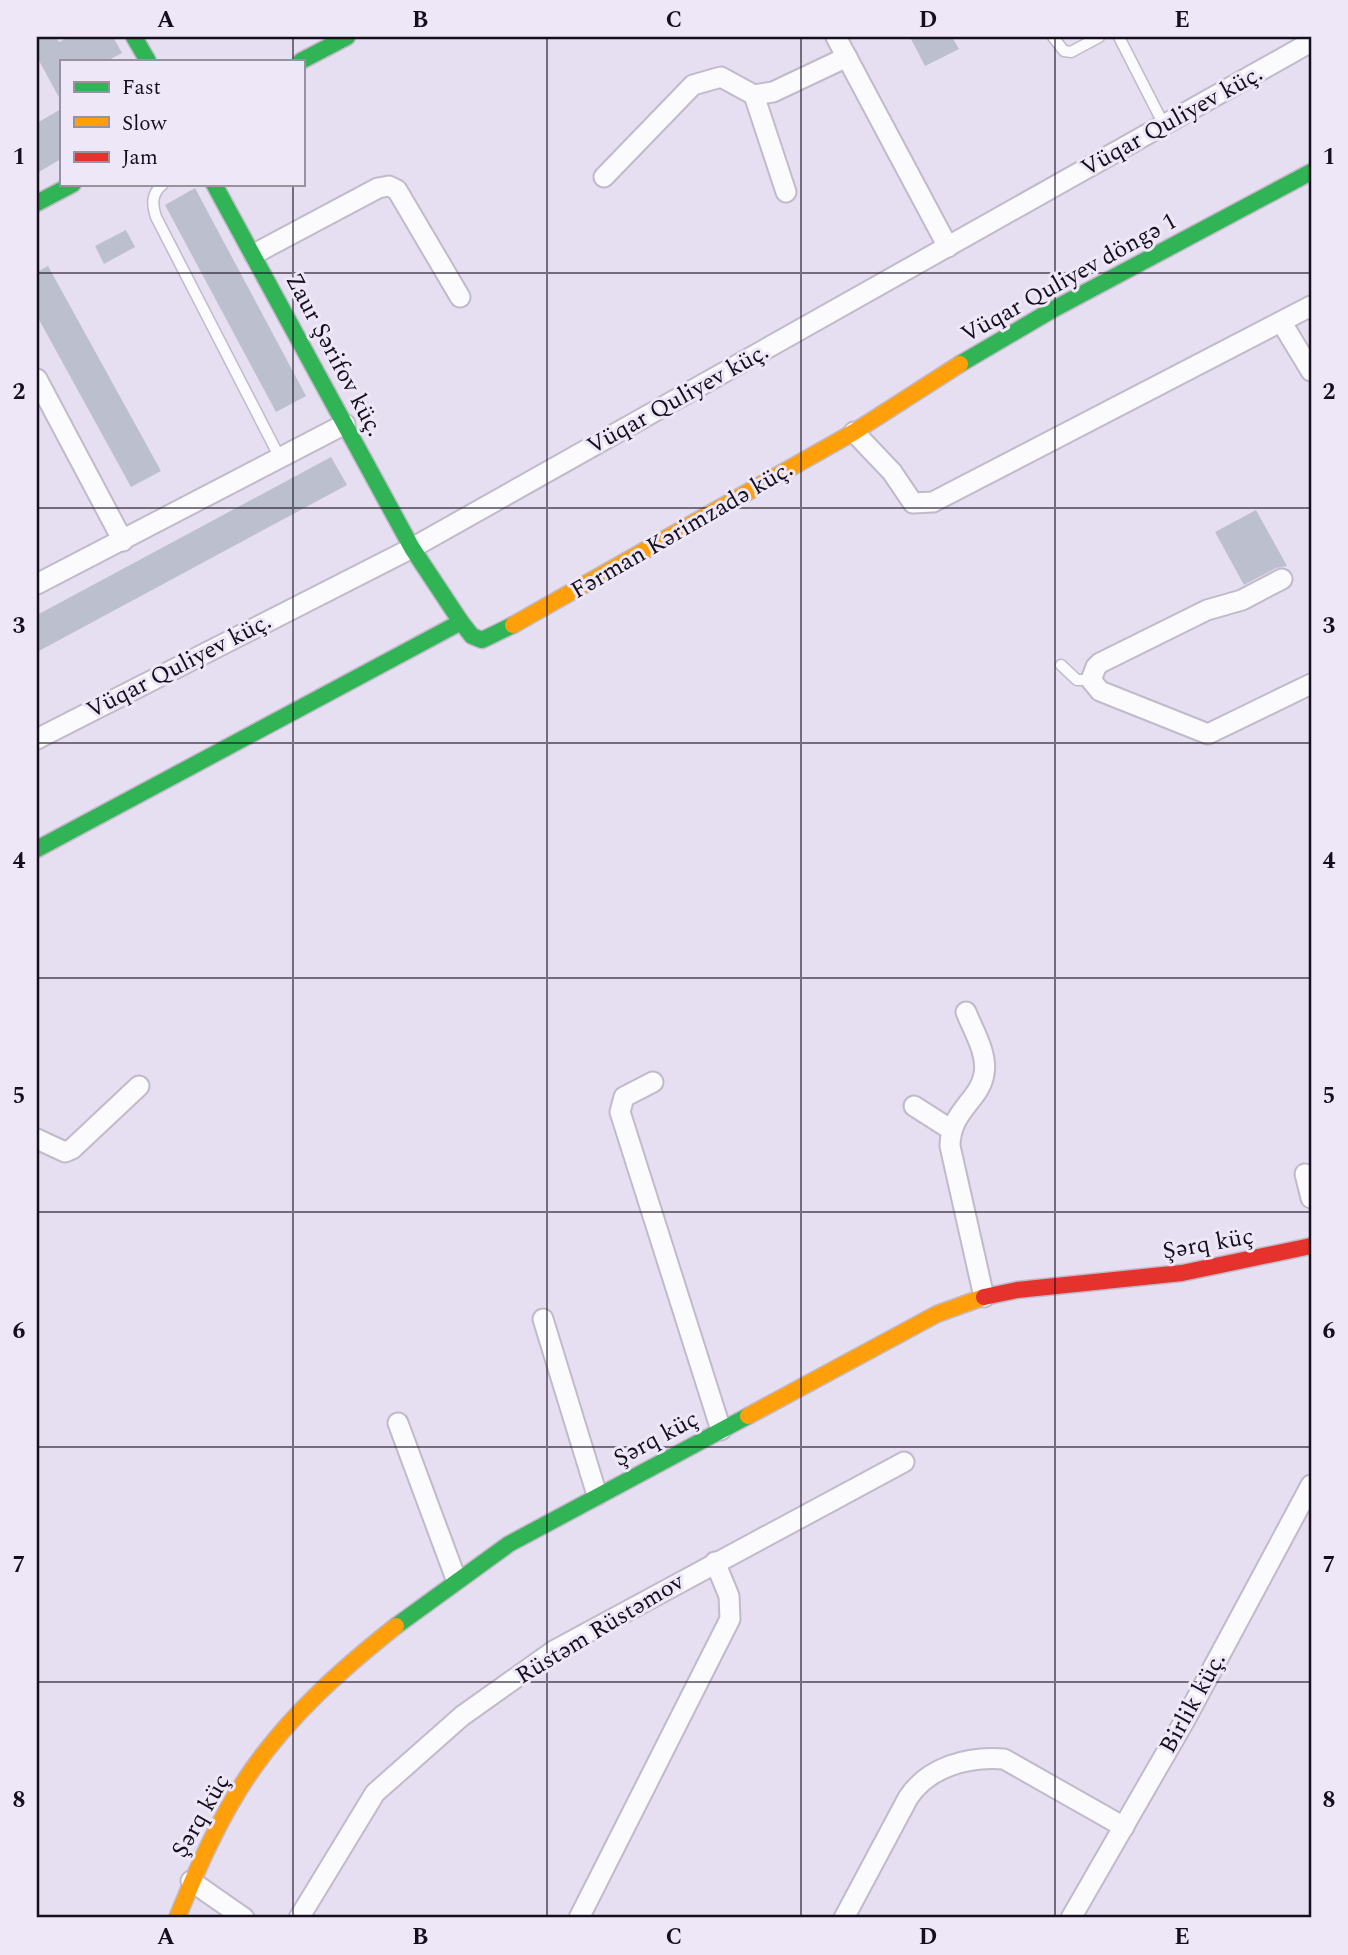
<svg xmlns="http://www.w3.org/2000/svg" width="1348" height="1955" font-family="Spectral,serif">
<rect width="100%" height="100%" fill="#e6def1"/>
<g fill="#bcc0ce">
<path d="M37 37H56L59 42 69 37H113L122 53 107 61H61V101L37 57Z"/>
<path d="M910 37H952L959 49 925 66Z"/>
<path d="M61 109V159L37 173V123Z"/>
<path d="M195 188 306 396 276 412 165 205Z"/>
<path d="M126 230 135 247 104 264 95 246Z"/>
<path d="M48 266 161 471 131 487 37 316V272Z"/>
<path d="M331 457 347 485 37 652V615Z"/>
<path d="M1256 510 1287 566 1276 568 1244 585 1215 532Z"/>
</g>
<g fill="none" stroke-linecap="round" stroke-linejoin="round">
<g stroke="#c1baca" stroke-width="13">
<g id="lane">
<path d="M1053 37 1064 51 1071 52 1099 37"/>
<path d="M1119 37 1164 125"/>
<path d="M163 184C151 194 152 204 156 217L280 458"/>
<path d="M1061 665 1077 680H1091"/>
</g>
</g>
<g stroke="#c1baca" stroke-width="23">
<g id="street">
<path d="M836 37 948 247"/>
<path d="M754 95 786 192"/>
<path d="M604 177 693 85 721 77 754 95 773 92 847 57"/>
<path d="M254 254 378 188 389 186 397 190 460 297"/>
<path d="M1282 323 1311 371"/>
<path d="M37 379 123 541"/>
<path d="M854 432 892 472 913 503 933 502 1311 306"/>
<path d="M1282 579 1242 600 1207 610 1100 663 1096 667 1091 680 1100 691 1208 734 1311 684"/>
<path d="M37 584 345 424"/>
<path d="M37 739 412 548 1311 42"/>
<path d="M966 1012C973 1030 988 1054 984 1074 980 1100 950 1111 950 1146L984 1297"/>
<path d="M653 1082 624 1097 620 1112 721 1430"/>
<path d="M914 1106 950 1129"/>
<path d="M37 1139 65 1152 72 1149 139 1086"/>
<path d="M1305 1174 1311 1198"/>
<path d="M543 1319 597 1495"/>
<path d="M398 1423 456 1579"/>
<path d="M191 1881 244 1918"/>
<path d="M299 1918 375 1793 462 1716 555 1650 904 1462"/>
<path d="M579 1918 730 1619 729 1596 715 1562"/>
<path d="M844 1918 908 1798C928 1767 968 1756 1004 1759L1124 1827"/>
<path d="M1071 1918 1185 1720 1311 1485"/>
</g>
</g>
<g stroke="#c1baca" stroke-width="19">
<g id="fast">
<path d="M134 37 148 61"/>
<path d="M301 61 347 37"/>
<path d="M214 184 412 548 461 622"/>
<path d="M37 203 73 184"/>
<path d="M960 364 1052 310 1311 172"/>
<path d="M37 849 461 622 472 636 482 640 513 625"/>
<path d="M396 1626 509 1544 748 1416"/>
</g>
</g>
<g stroke="#c1baca" stroke-width="19">
<g id="slow">
<path d="M513 625 854 432 960 364"/>
<path d="M748 1416 937 1314 984 1297"/>
<path d="M177 1918C198 1867 220 1816 252 1770 291 1714 343 1668 396 1626"/>
</g>
</g>
<g stroke="#c1baca" stroke-width="19">
<path id="jam" d="M984 1297 1017 1290 1182 1273 1311 1246"/>
</g>
<use href="#lane" stroke="#fbfafd" stroke-width="10"/>
<use href="#street" stroke="#fbfafd" stroke-width="19"/>
<use href="#fast" stroke="#30b455" stroke-width="16"/>
<use href="#slow" stroke="#ff9f0a" stroke-width="16"/>
<use href="#jam" stroke="#e5322d" stroke-width="16"/>
</g>
<path fill="none" stroke="#150f1d" stroke-width="2" stroke-opacity="0.55" d="M293 37V61M547 37V1918M801 37V1918M1055 37V1918M293 184V1918M37 273H1311M37 508H1311M37 743H1311M37 978H1311M37 1212H1311M37 1447H1311M37 1682H1311"/>
<g text-anchor="middle" dominant-baseline="central" stroke-width="6" stroke-linejoin="round" paint-order="stroke">
<g font-size="24" fill="#150f1d" stroke="#eee7f8">
<text transform="translate(1172 121) rotate(-29)">Vüqar Quliyev küç.</text>
<text transform="translate(1069 278) rotate(-29)">Vüqar Quliyev döngə 1</text>
<text transform="translate(334 355) rotate(62)">Zaur Şərifov küç.</text>
<text transform="translate(678 399) rotate(-29)">Vüqar Quliyev küç.</text>
<text transform="translate(682 530) rotate(-30)">Fərman Kərimzadə küç.</text>
<text transform="translate(179 666) rotate(-27)">Vüqar Quliyev küç.</text>
<text transform="translate(1208 1244) rotate(-10)">Şərq küç</text>
<text transform="translate(656 1439) rotate(-28)">Şərq küç</text>
<text transform="translate(600 1629) rotate(-31)">Rüstəm Rüstəmov</text>
<text transform="translate(1193 1703) rotate(-61)">Birlik küç.</text>
<text transform="translate(201 1816) rotate(-60)">Şərq küç</text>
</g>
</g>
<rect width="1348" height="1955" fill="none" stroke="#eee7f8" stroke-width="77"/>
<rect x="60" y="60" width="245" height="126" fill="#eee7f8" stroke="#9791a0" stroke-width="2"/>
<rect x="74" y="82" width="35" height="10" fill="#30b455" stroke="#9791a0" stroke-width="2"/>
<text x="122" y="94" font-size="21" fill="#150f1d">Fast</text>
<rect x="74" y="117" width="35" height="10" fill="#ff9f0a" stroke="#9791a0" stroke-width="2"/>
<text x="122" y="130" font-size="21" fill="#150f1d">Slow</text>
<rect x="74" y="152" width="35" height="10" fill="#e5322d" stroke="#9791a0" stroke-width="2"/>
<text x="122" y="164" font-size="21" fill="#150f1d">Jam</text>
<rect x="38" y="38" width="1272" height="1878" fill="none" stroke="#150f1d" stroke-width="2.5"/>
<g font-size="23" text-anchor="middle" font-weight="bold" fill="#150f1d">
<text x="166" y="27">A</text>
<text x="420" y="27">B</text>
<text x="674" y="27">C</text>
<text x="928" y="27">D</text>
<text x="1182" y="27">E</text>
<text x="19" y="164">1</text>
<text x="1329" y="164">1</text>
<text x="19" y="399">2</text>
<text x="1329" y="399">2</text>
<text x="19" y="633">3</text>
<text x="1329" y="633">3</text>
<text x="19" y="868">4</text>
<text x="1329" y="868">4</text>
<text x="19" y="1103">5</text>
<text x="1329" y="1103">5</text>
<text x="19" y="1338">6</text>
<text x="1329" y="1338">6</text>
<text x="19" y="1572">7</text>
<text x="1329" y="1572">7</text>
<text x="19" y="1807">8</text>
<text x="1329" y="1807">8</text>
<text x="166" y="1944">A</text>
<text x="420" y="1944">B</text>
<text x="674" y="1944">C</text>
<text x="928" y="1944">D</text>
<text x="1182" y="1944">E</text>
</g>
</svg>
